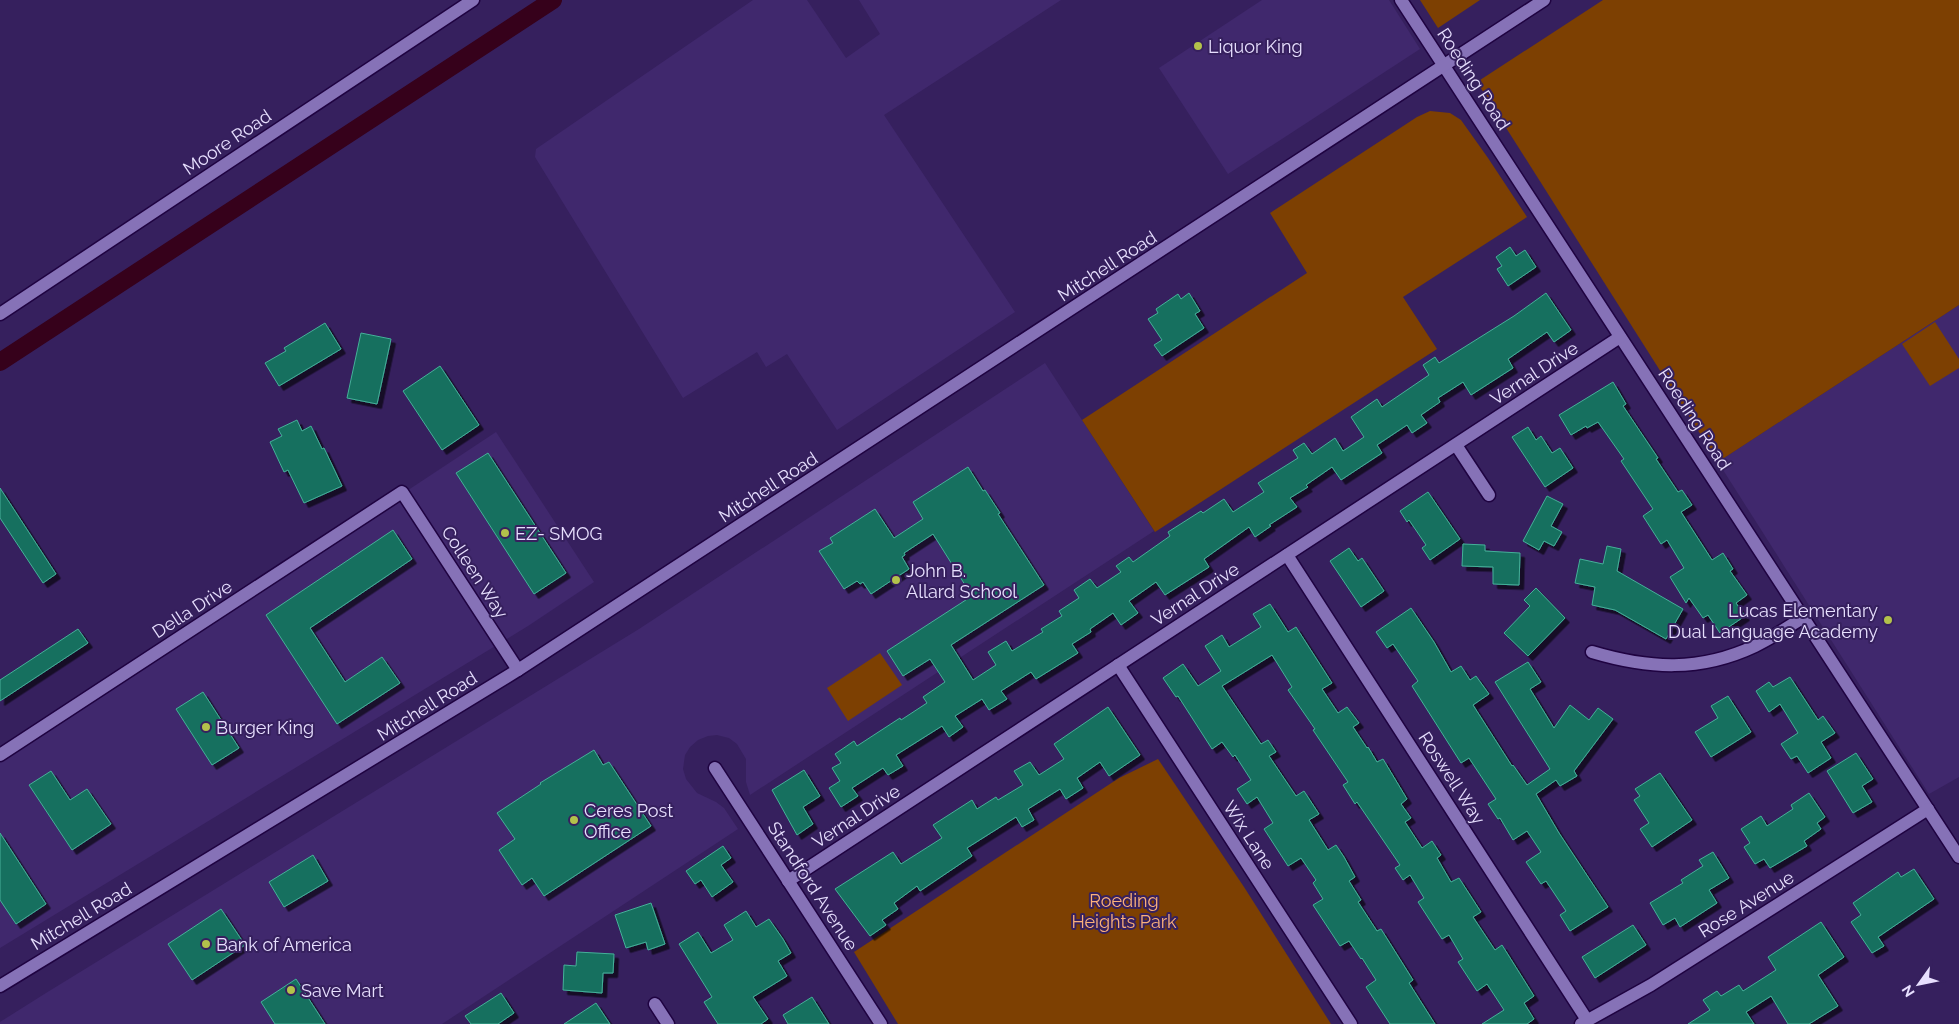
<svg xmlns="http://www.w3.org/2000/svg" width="1959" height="1024" font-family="Raleway,sans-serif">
<defs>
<filter id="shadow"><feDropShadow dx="4.5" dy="4.5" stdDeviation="0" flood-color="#0009"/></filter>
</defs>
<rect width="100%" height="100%" fill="#36205e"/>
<g fill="#40286d">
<path d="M753 0H807L846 58 880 34 859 0H1061L884 115 1015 312 837 430 787 354 766 367 757 352 683 398 535 157 536 149Z"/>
<path d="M1262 0H1389L1420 49 1228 174 1159 68Z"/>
<path d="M1959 305V777L1929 794 1718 462Z"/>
<path d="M1045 363 1154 531 750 795 746 782V759L737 744 729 738 717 735 708 736 698 740 690 747 685 755 683 769 686 779 697 793 716 802 724 808 738 829 442 1024H0V1022L46 993 639 629Z"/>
<path d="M496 432 594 582 528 626 0 948V760Z"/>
</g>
<g fill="#7d4002">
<path d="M1420 0H1480L1438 28Z"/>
<path d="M1603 0H1959V305L1718 462 1477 82Z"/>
<path d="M1430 111 1450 113 1461 120 1488 158 1527 217 1403 297 1437 349 1155 532 1082 420 1307 273 1270 213 1417 117Z"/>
<path d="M1935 322 1959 359V368L1930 386 1902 344Z"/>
<path d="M880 653 902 685 848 721 827 688Z"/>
<path d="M1158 759 1244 887 1331 1024H898L854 952 1119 778Z"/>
</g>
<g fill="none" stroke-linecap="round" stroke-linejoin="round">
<path stroke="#36011b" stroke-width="18" d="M0 362 553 0"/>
</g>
<g fill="#176f5e" stroke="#44b199" filter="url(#shadow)">
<path d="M1510 247 1516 256 1525 250 1536 267 1508 286 1497 269 1502 266 1496 257Z"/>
<path d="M1189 293 1200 311 1195 314 1204 328 1162 356 1154 345 1162 340 1148 319 1158 313 1156 309 1178 294 1181 299Z"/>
<path d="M1546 293 1571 330 1554 342 1547 332 1508 359 1513 368 1471 395 1463 382 1438 398 1440 402 1421 415 1427 423 1412 433 1407 425 1377 445 1382 453 1341 480 1332 467 1306 485 1308 487 1290 498 1297 507 1269 525 1271 526 1255 537 1249 527 1204 559 1209 567 1165 595 1156 582 1129 601 1138 613 1121 625 1113 613 1090 629 1091 632 1072 644 1078 653 1036 679 1031 672 1001 691 1007 699 989 710 982 699 955 716 963 727 949 737 942 726 896 755 903 766 888 775 883 768 852 788 858 796 841 807 829 788 840 781 832 768 841 763 835 754 854 741 857 746 900 718 901 720 927 703 923 697 945 682 930 659 903 676 887 651 972 596 933 534 904 553 905 555 902 557 909 569 871 594 863 582 860 584 857 581 844 589 819 551 833 543 830 538 875 509 894 538 923 519 913 502 968 467 983 491 985 490 1000 513 998 514 1044 585 951 645 973 680 996 665 988 652 1006 641 1012 651 1043 632 1041 629 1062 616 1059 611 1079 598 1074 590 1090 579 1097 588 1121 572 1116 566 1129 557 1133 562 1170 536 1168 532 1201 511 1203 513 1224 499 1233 512 1264 492 1258 483 1298 458 1293 450 1304 443 1312 454 1335 438 1343 451 1364 437 1351 417 1377 399 1382 407 1429 375 1423 365 1435 357 1439 363 1514 316Z"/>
<path d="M325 323 341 349 279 386 265 363 286 351 284 348Z"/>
<path d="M361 333 391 339 377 404 347 398Z"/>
<path d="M440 366 479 425 442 450 403 391Z"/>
<path d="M1613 382 1626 404 1623 406 1658 458 1656 459 1678 492 1682 490 1692 505 1681 512 1712 560 1723 553 1733 569 1730 571 1747 595 1736 603 1745 616 1720 633 1708 615 1703 618 1689 598 1686 603 1670 577 1684 568 1667 540 1661 544 1643 516 1653 509 1621 461 1624 459 1598 422 1587 428 1586 426 1571 435 1559 415Z"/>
<path d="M297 420 302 431 311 426 322 449 324 448 342 486 304 503 288 470 284 472 270 442 282 436 278 429Z"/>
<path d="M1528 427 1536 440 1541 436 1552 453 1560 448 1573 468 1545 487 1512 437Z"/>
<path d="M488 453 566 573 534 594 456 473Z"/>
<path d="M0 488 56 574 43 583 0 518Z"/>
<path d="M1428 492 1460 539 1430 560 1422 548 1426 545 1409 520 1407 522 1400 511Z"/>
<path d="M1547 496 1563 504 1551 526 1562 532 1554 546 1544 541 1539 550 1523 541Z"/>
<path d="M393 530 412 559 310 628 345 682 382 657 400 683 337 724 266 615Z"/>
<path d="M1463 544 1485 545V551L1520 553 1519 585 1493 584V567L1462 566Z"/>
<path d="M1607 546 1621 549 1617 571 1683 609 1666 639 1615 610 1592 605 1595 587 1575 583 1580 559 1603 564Z"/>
<path d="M1349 548 1358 561 1362 558 1384 591 1361 607 1330 561Z"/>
<path d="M1536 588 1565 618 1528 656 1504 633 1530 606 1524 600Z"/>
<path d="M1270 604 1288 632 1296 627 1332 683 1322 689 1338 713 1347 707 1359 723 1353 727 1367 748 1368 747 1377 762 1383 759 1407 799 1401 804 1411 818 1405 822 1422 848 1432 841 1441 855 1437 858 1451 882 1459 878 1481 912 1473 917 1495 950 1502 945 1534 996 1524 1003 1534 1019 1527 1024H1482L1504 1010 1487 984 1477 991 1458 962 1463 959 1449 935 1442 939 1418 902 1424 898 1410 875 1403 880 1395 868 1400 865 1357 802 1355 804 1343 785 1348 782 1313 730 1315 729 1288 690 1292 687 1272 655 1222 686 1261 744 1268 740 1276 752 1269 756 1296 796 1304 791 1319 814 1309 820 1328 850 1336 845 1344 857 1355 877 1349 881 1361 900 1358 902 1377 931 1381 929 1413 980 1409 983 1435 1024H1390L1366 987 1376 980 1362 958 1361 959 1349 941 1340 946 1313 905 1323 899 1313 883 1316 880 1301 858 1288 866 1264 829 1273 823 1257 797 1247 804 1237 789 1251 780 1235 755 1233 757 1222 742 1212 749 1178 696 1176 697 1163 678 1183 664 1198 686 1221 671 1205 646 1222 635 1229 647 1261 627 1253 614Z"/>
<path d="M1411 608 1434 642 1451 672 1461 666 1470 680 1476 676 1489 694 1473 705 1512 766 1513 765 1527 785 1550 769 1495 682 1528 662 1541 682 1530 689 1554 728 1570 705 1589 720 1598 708 1613 719 1574 771 1577 776 1560 786 1556 780 1536 794 1559 833 1608 907 1570 931 1560 915 1566 911 1546 881 1541 884 1526 862 1541 852 1527 831 1513 840 1500 818 1498 819 1488 804 1496 799 1469 758 1461 763 1412 686 1418 681 1393 644 1387 648 1376 632Z"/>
<path d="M78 629 88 643 0 701V680Z"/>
<path d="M1790 677 1818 720 1823 716 1835 733 1821 742 1831 758 1808 773 1797 756 1791 759 1781 744 1798 733 1780 704 1769 712 1756 691 1769 682 1773 687Z"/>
<path d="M203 692 239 748 212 765 176 709Z"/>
<path d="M1728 696 1751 732 1711 757 1695 732 1718 718 1711 706Z"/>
<path d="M1108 707 1140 755 1109 776 1100 762 1077 778 1083 788 1066 799 1060 789 1028 809 1034 820 1022 827 1016 817 967 848 972 856 920 891 917 886 894 903 898 909 882 920 886 925 870 936 835 889 893 852 901 864 942 838 933 825 972 800 977 809 996 797 998 800 1023 785 1014 771 1030 762 1039 775 1064 759 1054 744Z"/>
<path d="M594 750 603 765 609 762 651 826 544 896 532 878 522 885 499 850 515 839 497 813 541 784 540 783Z"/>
<path d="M1856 753 1873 779 1862 786 1872 802 1853 813 1827 771Z"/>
<path d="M804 770 820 796 803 807 813 824 797 835 772 790Z"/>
<path d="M51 771 70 800 87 789 111 824 72 850 29 785Z"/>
<path d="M1660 773 1692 820 1652 847 1640 829 1649 823 1634 800 1640 796 1635 789Z"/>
<path d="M1809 793 1825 817 1817 823 1821 829 1804 841 1807 846 1770 868 1764 859 1755 864 1744 847 1750 843 1741 829 1761 816 1767 826 1793 809 1791 805Z"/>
<path d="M0 833 46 904 16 924 0 900Z"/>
<path d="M723 846 731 858 721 865 733 882 712 897 701 880 695 884 686 871Z"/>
<path d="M1713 852 1729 878 1709 890 1717 903 1680 927 1675 918 1663 925 1650 903 1683 883 1681 880 1703 866 1699 860Z"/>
<path d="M313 855 328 881 284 907 269 882Z"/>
<path d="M1914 869 1934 899 1878 937 1884 946 1872 953 1851 922 1861 915 1853 903 1898 872 1901 877Z"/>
<path d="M651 903 665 944 648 950 646 942 626 948 615 915Z"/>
<path d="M221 909 245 945 192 980 168 944Z"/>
<path d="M746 911 756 927 769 919 783 939 791 953 778 961 787 976 753 997 768 1019 761 1024H718L704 1002 712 997 679 944 698 932 711 953 733 940 724 925Z"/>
<path d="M1821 922 1844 957 1818 975 1838 1006 1809 1024H1788L1771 996 1746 1012 1754 1024H1688L1710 1010 1703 1000 1717 991 1721 996 1739 985 1743 991 1776 970 1768 957Z"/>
<path d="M1633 925 1646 945 1595 978 1582 957Z"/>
<path d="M577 952 614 954 613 973H603L602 993 563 990 564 965 576 966Z"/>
<path d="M296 979 325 1024H275L261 1002Z"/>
<path d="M501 993 514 1013 498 1024H471L465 1016Z"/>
<path d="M812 997 829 1024H788L783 1015Z"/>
<path d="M596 1003 610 1024H564Z"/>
</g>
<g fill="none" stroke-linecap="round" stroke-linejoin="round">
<g stroke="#1f0341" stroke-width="15">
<g id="minor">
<path d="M1401 0 1959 857"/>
<path d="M0 314 473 0"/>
<path d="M1456 445 1489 495"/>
<path d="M1287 555 1587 1020"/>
<path d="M1592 652C1649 669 1700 672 1755 646 1772 638 1788 627 1804 617"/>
<path d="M1118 665 1351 1024"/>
<path d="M0 755 402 492 518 670"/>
<path d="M715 768 881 1024"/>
<path d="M788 881 1620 337"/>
<path d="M0 986 518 670 1544 0"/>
<path d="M655 1004 668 1024"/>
<path d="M1581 1024 1651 985 1928 809"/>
</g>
</g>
<use href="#minor" stroke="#8672b7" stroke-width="12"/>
</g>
<g fill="#b3c24b" stroke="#36205e" stroke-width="2">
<circle cx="1198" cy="46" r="5"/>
<circle cx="505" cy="533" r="5"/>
<circle cx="896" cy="580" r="5"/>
<circle cx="1888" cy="620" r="5"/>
<circle cx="206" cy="727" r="5"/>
<circle cx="574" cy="820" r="5"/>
<circle cx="206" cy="944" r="5"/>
<circle cx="291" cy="990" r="5"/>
</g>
<g text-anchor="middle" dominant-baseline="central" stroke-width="4" stroke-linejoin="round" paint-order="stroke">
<g font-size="18" fill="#e7dffe" stroke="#36205e" text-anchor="start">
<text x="1208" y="46">Liquor King</text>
<text x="515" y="533">EZ- SMOG</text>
<text x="906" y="570">John B.<tspan x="906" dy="21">Allard School</tspan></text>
<text x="1878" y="610" text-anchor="end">Lucas Elementary<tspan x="1878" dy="21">Dual Language Academy</tspan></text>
<text x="216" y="727">Burger King</text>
<text x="584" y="810">Ceres Post<tspan x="584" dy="21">Office</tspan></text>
<text x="216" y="944">Bank of America</text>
<text x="301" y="990">Save Mart</text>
</g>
<g font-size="18" fill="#e7dffe" stroke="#36205e">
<text transform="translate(1474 79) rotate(57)">Roeding Road</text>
<text transform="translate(227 142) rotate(-34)">Moore Road</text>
<text transform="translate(1107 266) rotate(-33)">Mitchell Road</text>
<text transform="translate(1534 373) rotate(-33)">Vernal Drive</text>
<text transform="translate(1695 419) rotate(57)">Roeding Road</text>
<text transform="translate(768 487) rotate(-33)">Mitchell Road</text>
<text transform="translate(475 572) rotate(57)">Colleen Way</text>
<text transform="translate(1195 594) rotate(-33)">Vernal Drive</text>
<text transform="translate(192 609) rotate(-33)">Della Drive</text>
<text transform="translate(427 706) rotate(-32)">Mitchell Road</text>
<text transform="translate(1452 778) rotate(57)">Roswell Way</text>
<text transform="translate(856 816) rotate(-33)">Vernal Drive</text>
<text transform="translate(1249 835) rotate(57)">Wix Lane</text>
<text transform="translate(813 886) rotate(57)">Standford Avenue</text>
<text transform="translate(1746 904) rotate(-32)">Rose Avenue</text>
<text transform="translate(81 916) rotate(-31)">Mitchell Road</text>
</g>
<g font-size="18" fill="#fbb17b" stroke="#36205e">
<text x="1124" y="900">Roeding<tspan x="1124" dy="21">Heights Park</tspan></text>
</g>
</g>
<g transform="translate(1919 984) rotate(237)" stroke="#36205e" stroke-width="4" paint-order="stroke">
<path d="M0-4L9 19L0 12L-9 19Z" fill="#e7dffe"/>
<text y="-8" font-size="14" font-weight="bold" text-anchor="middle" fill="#e7dffe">N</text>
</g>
</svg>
